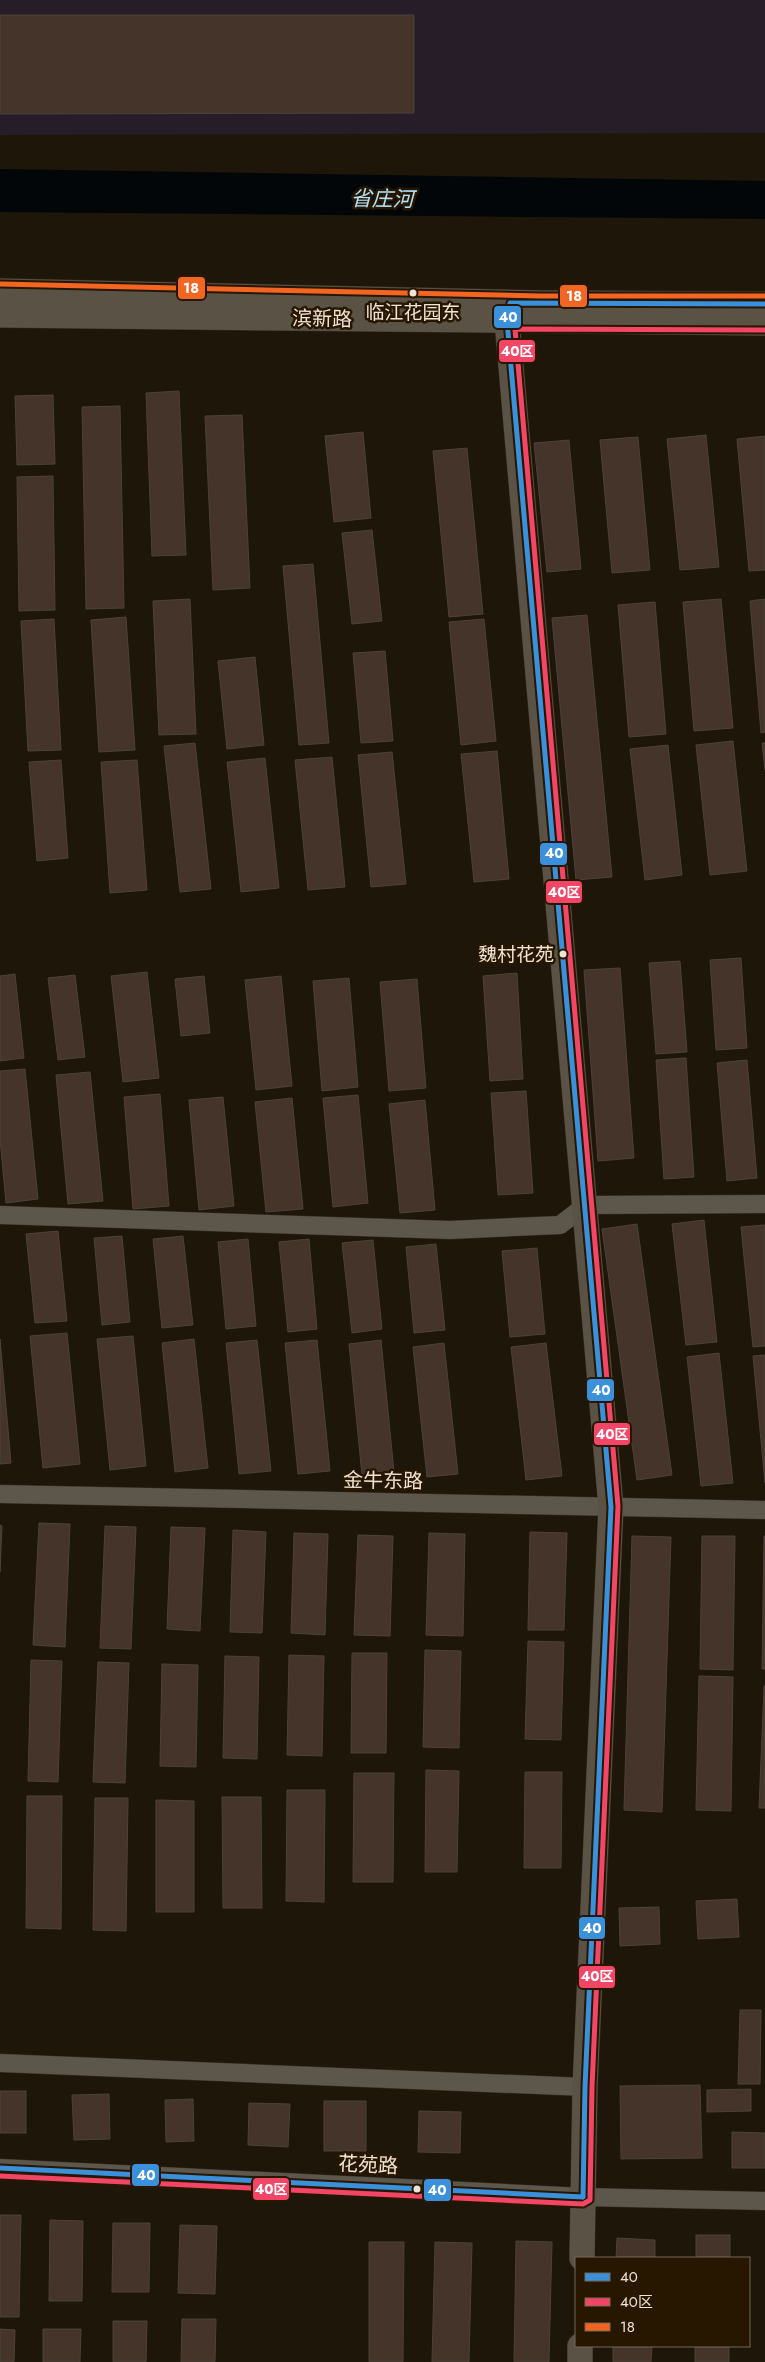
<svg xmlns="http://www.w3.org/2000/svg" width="765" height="2362" font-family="Jost,'Noto Sans SC',sans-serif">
<rect width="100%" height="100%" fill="#1e1609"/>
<path fill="#261d28" d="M0 0H765V133L0 135Z"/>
<path fill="#030609" d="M0 169 765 181V219L0 212Z"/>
<g fill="#44342a" stroke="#4d423a">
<path d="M0 15H414V113L0 114Z"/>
<path d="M179 391 186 555 152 556 146 393Z"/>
<path d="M53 395 55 464 17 465 15 396Z"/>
<path d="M120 406 124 608 86 609 82 407Z"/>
<path d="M242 415 250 588 213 590 205 416Z"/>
<path d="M363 432 371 518 334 522 325 436Z"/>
<path d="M706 435 719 567 680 570 667 439Z"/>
<path d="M765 436V570L749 571 737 439Z"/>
<path d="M638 437 650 570 612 573 600 440Z"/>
<path d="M569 440 581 569 547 572 534 443Z"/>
<path d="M467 448 483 614 449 617 433 451Z"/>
<path d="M53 476 55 610 19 611 17 477Z"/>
<path d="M372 530 382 621 352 624 342 533Z"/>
<path d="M313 564 329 743 299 745 283 566Z"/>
<path d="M190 599 196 734 159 735 153 601Z"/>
<path d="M721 599 733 728 694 731 683 602Z"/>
<path d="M765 599V732L761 733 750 601Z"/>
<path d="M655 602 666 734 629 737 618 605Z"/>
<path d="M587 615 612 877 576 880 552 618Z"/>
<path d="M126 617 135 750 99 752 91 620Z"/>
<path d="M54 619 61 750 28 751 21 621Z"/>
<path d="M484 619 496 741 461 745 449 622Z"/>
<path d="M385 651 393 741 361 743 353 653Z"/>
<path d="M255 657 264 745 227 749 218 661Z"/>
<path d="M733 741 747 871 710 875 696 745Z"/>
<path d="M195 743 211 889 180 892 164 746Z"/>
<path d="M762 743H765V770Z"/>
<path d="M668 745 682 875 645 880 630 749Z"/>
<path d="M497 751 509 879 474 882 461 754Z"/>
<path d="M392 752 406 884 371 887 358 755Z"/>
<path d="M332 757 345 887 308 890 295 760Z"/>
<path d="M265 758 279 888 241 892 227 762Z"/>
<path d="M61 760 68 858 37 861 29 762Z"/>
<path d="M137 760 147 890 110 893 101 762Z"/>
<path d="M741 958 747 1048 716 1050 710 960Z"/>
<path d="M680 961 687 1052 656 1054 649 963Z"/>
<path d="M620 968 634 1158 598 1161 584 970Z"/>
<path d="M147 972 159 1078 123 1082 111 976Z"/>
<path d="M517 973 523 1079 490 1081 483 976Z"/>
<path d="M15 974 24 1058 0 1061V976Z"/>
<path d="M75 975 85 1057 58 1060 48 978Z"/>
<path d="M204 976 210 1033 181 1036 175 979Z"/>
<path d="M281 976 292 1086 256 1090 245 980Z"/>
<path d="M349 978 358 1087 322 1091 313 981Z"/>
<path d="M417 979 426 1088 389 1091 380 982Z"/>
<path d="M686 1058 694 1177 664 1179 656 1060Z"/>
<path d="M747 1060 757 1178 727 1181 717 1063Z"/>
<path d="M25 1069 38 1199 6 1203 0 1139V1071Z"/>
<path d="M90 1072 103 1201 68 1204 56 1075Z"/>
<path d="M526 1091 533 1193 498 1195 491 1093Z"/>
<path d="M160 1094 169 1206 133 1209 124 1097Z"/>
<path d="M358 1095 368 1203 333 1207 323 1098Z"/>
<path d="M223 1097 234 1206 199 1210 189 1100Z"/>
<path d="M292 1098 303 1209 266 1212 255 1102Z"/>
<path d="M425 1100 435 1210 400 1213 389 1104Z"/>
<path d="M704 1220 717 1342 686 1345 672 1224Z"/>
<path d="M637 1224 672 1475 637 1480 602 1229Z"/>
<path d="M765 1225V1346L753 1347 741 1227Z"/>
<path d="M58 1231 67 1321 35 1323 26 1234Z"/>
<path d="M122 1236 130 1322 102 1325 94 1238Z"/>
<path d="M183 1236 193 1325 162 1328 153 1239Z"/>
<path d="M248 1239 256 1326 226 1329 218 1242Z"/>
<path d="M309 1239 317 1329 288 1332 279 1242Z"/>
<path d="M373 1240 382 1329 352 1333 342 1243Z"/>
<path d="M436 1244 445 1330 414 1333 406 1247Z"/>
<path d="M537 1248 545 1334 510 1337 502 1251Z"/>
<path d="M67 1333 80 1464 43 1468 30 1336Z"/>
<path d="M133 1336 146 1466 110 1470 97 1339Z"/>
<path d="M0 1339 11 1463 0 1464Z"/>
<path d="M194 1339 208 1468 175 1472 162 1343Z"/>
<path d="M257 1340 271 1471 239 1474 226 1343Z"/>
<path d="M317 1340 330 1471 298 1474 285 1343Z"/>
<path d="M381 1340 394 1472 362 1475 349 1344Z"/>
<path d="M444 1343 458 1474 427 1477 413 1347Z"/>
<path d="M546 1343 562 1476 526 1480 511 1347Z"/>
<path d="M719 1353 733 1483 701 1486 687 1357Z"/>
<path d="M765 1355V1483L753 1356Z"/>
<path d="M39 1523 70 1524 65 1647 33 1645Z"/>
<path d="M0 1525 2 1526 0 1572Z"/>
<path d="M105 1526 136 1527 131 1649 100 1648Z"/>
<path d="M171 1527 205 1528 200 1631 167 1629Z"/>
<path d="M233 1530 266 1532 262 1633 230 1632Z"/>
<path d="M530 1532 567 1533 564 1630H528Z"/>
<path d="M294 1533 328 1534 325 1635 291 1633Z"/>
<path d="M429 1533 465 1534 463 1636 426 1635Z"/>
<path d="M358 1535 393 1536 390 1636 354 1635Z"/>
<path d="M632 1536 671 1537 662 1812 624 1810Z"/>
<path d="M702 1536H735L733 1670 700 1669Z"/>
<path d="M764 1536H765V1669H762Z"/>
<path d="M528 1641 564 1642 561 1740 525 1739Z"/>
<path d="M425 1650 461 1651 459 1748 423 1747Z"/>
<path d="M352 1653H387L386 1753H351Z"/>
<path d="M289 1655 324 1656 322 1756 287 1755Z"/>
<path d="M225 1656 259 1657 257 1759 223 1758Z"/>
<path d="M31 1660 62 1661 58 1782 28 1781Z"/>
<path d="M98 1662 129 1663 125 1783 93 1782Z"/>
<path d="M162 1664 198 1665 196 1767 160 1766Z"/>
<path d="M699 1676 733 1677 731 1811 696 1810Z"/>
<path d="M764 1686H765V1808H759Z"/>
<path d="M426 1770 459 1771 457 1872H425Z"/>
<path d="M525 1772H562L561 1868H524Z"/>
<path d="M354 1773H394L393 1882H353Z"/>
<path d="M287 1790H325L324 1902 286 1901Z"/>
<path d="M27 1796H62L61 1929 26 1928Z"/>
<path d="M222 1797H261L262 1908H223Z"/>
<path d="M95 1798H128L126 1931 93 1930Z"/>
<path d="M156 1800 194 1801V1912H156Z"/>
<path d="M737 1899 739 1937 698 1939 696 1901Z"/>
<path d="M659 1907 660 1944 620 1946 619 1908Z"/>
<path d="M740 2010H761L760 2084H738Z"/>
<path d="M700 2085 702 2158 621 2159 620 2086Z"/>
<path d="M751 2089V2111L707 2112V2090Z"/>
<rect x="0" y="2091" width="26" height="42"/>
<path d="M109 2094 110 2139 74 2140 72 2095Z"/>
<path d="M193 2099 194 2141 166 2142 165 2100Z"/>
<rect x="324" y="2101" width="42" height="50"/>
<path d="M249 2103 290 2104 288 2147 248 2145Z"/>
<path d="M419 2111 461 2112 460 2153 418 2152Z"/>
<path d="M732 2132 765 2133V2168H732Z"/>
<path d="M0 2215H21L19 2317H0Z"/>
<path d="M50 2220 83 2221 82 2301H49Z"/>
<path d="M113 2223H150L149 2292H112Z"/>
<path d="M180 2225 217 2226 215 2294 178 2293Z"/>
<rect x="696" y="2235" width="34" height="23"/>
<path d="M617 2238 655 2240V2258H616Z"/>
<path d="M516 2241 552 2242 549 2362H514Z"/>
<path d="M369 2242H404L403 2362H369Z"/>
<path d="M435 2242 472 2243 469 2362H432Z"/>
<path d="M182 2319H216L215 2362H181Z"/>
<path d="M113 2321H147L146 2362H113Z"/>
<path d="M0 2329 15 2330 14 2362H0Z"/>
<path d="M43 2329H81L80 2362H43Z"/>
<path d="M613 2346H652L651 2362H613Z"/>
<rect x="695" y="2346" width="34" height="16"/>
</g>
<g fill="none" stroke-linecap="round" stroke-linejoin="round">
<g stroke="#372f28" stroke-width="19">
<g id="street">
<path d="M0 1215 450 1230 560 1225 586 1205 765 1204"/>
<path d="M0 1494 765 1510"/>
<path d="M0 2063 585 2087"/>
<path d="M0 2168 583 2197 765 2201"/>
</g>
</g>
<g stroke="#372f28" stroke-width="26">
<g id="secondary">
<path d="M0 291 540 303 765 304"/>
<path d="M510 303 507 321 611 1507 585 2087 582 2258"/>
<path d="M0 315 765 323"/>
<path d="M580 2362V2346"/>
</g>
</g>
<use href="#street" stroke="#5d564b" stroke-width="18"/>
<use href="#secondary" stroke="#5b5246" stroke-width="25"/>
<g stroke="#271700" stroke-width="9">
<g id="bus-1">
<path d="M0 2168 583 2197"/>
<path d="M583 2197 585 2087 611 1507 507 321 510 303 765 304"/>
</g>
</g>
<g stroke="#271700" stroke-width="9">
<path id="bus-2" d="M0 2176 583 2204 590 2200 592 2087 618 1506 515 329 765 330"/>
</g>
<g stroke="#271700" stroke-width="9">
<path id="bus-3" d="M0 284 540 296H765"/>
</g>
<use href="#bus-1" stroke="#3a90db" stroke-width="5"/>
<use href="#bus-2" stroke="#f34667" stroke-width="5"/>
<use href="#bus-3" stroke="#f26522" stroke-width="5"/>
</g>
<g fill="#efe4d4" stroke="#271700" stroke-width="2">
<circle cx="413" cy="293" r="4.5"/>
<circle cx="563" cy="954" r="4.5"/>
<circle cx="417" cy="2189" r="4.5"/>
</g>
<g text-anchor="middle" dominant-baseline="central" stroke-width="5" stroke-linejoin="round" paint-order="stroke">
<g font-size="19" fill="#efe4d4" stroke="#271700">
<text x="413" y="312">临江花园东</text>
<text x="554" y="954" text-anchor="end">魏村花苑</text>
</g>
<g font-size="20" fill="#efe4d4" stroke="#271700">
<text transform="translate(322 319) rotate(1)">滨新路</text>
<text transform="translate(383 1481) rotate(1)">金牛东路</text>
<text transform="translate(368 2165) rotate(3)">花苑路</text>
</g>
<g font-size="21" font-style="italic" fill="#b2e1fb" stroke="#271700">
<text transform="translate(382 199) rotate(1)">省庄河</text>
</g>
</g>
<g stroke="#271700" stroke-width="2">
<rect x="177" y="276" width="29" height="24" rx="5" fill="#f26522"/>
<rect x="559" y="284" width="29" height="24" rx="5" fill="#f26522"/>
<rect x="493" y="305" width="29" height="24" rx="5" fill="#3a90db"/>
<rect x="498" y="339" width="38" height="24" rx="5" fill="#f34667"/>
<rect x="539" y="842" width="29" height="24" rx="5" fill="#3a90db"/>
<rect x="545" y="880" width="38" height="24" rx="5" fill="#f34667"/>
<rect x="586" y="1378" width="29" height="24" rx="5" fill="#3a90db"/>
<rect x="593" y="1422" width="38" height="24" rx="5" fill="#f34667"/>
<rect x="578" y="1916" width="28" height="24" rx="5" fill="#3a90db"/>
<rect x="578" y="1965" width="38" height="24" rx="5" fill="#f34667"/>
<rect x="131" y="2163" width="29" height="24" rx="5" fill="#3a90db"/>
<rect x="252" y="2177" width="38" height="24" rx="5" fill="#f34667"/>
<rect x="423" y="2178" width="29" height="24" rx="5" fill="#3a90db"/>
</g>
<g font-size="14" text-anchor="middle" font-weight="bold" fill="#fff">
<text x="191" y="293">18</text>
<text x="574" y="301">18</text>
<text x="508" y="322">40</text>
<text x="517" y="356">40区</text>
<text x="554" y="858">40</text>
<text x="564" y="897">40区</text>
<text x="601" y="1395">40</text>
<text x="612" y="1439">40区</text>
<text x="592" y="1933">40</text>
<text x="597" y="1981">40区</text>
<text x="146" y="2180">40</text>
<text x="271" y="2194">40区</text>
<text x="437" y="2195">40</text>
</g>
<rect x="575" y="2257" width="175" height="90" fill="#271700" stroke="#776955"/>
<rect x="585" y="2273" width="25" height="8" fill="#3a90db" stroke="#776955"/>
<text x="620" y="2282" font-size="15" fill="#efe4d4">40</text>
<rect x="585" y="2298" width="25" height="8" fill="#f34667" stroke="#776955"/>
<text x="620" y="2307" font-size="15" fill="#efe4d4">40区</text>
<rect x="585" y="2323" width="25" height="8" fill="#f26522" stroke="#776955"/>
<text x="620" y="2332" font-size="15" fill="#efe4d4">18</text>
</svg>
